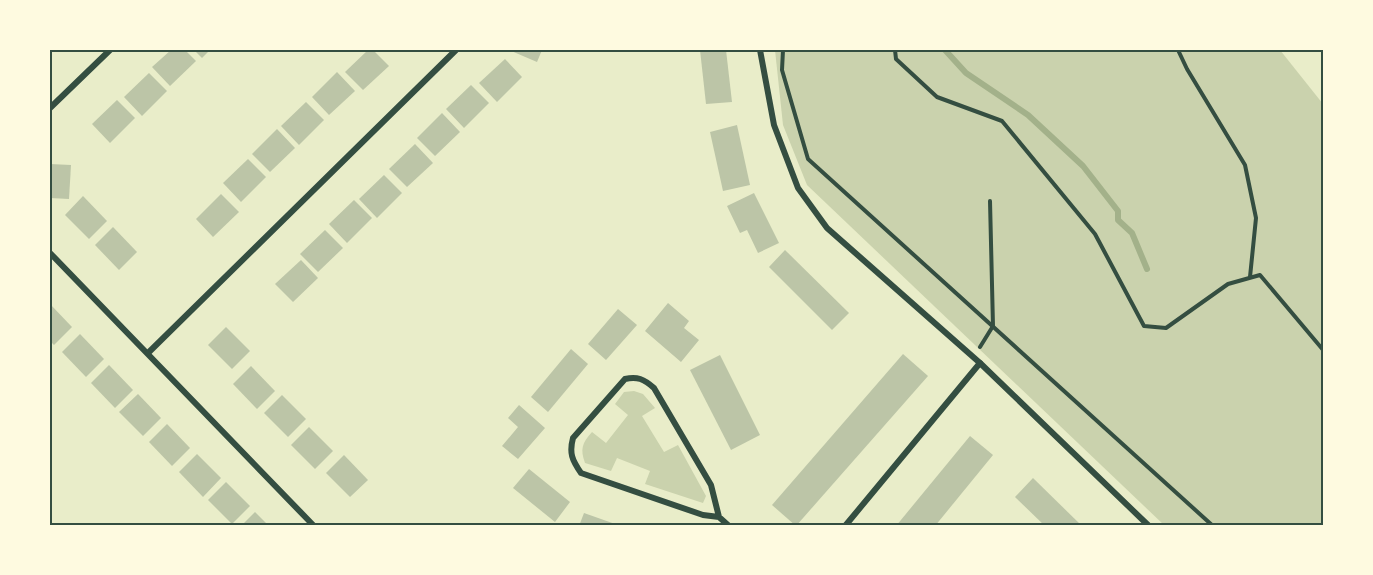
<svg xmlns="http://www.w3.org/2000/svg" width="1373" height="575" font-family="'Space Grotesk',sans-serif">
<rect width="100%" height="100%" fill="#e9edc9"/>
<g fill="#cad2ad">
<path d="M775 50H1280L1323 104V525H1164L807 185 783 125Z"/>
<path d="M634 391 643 394 655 408 642 416 664 452 678 445 706 496 703 503 645 484 650 471 617 458 611 471 585 463C580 449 582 443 592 432L606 443 628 415 615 404 624 392Z"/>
</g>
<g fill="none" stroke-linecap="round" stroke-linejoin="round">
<path stroke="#a3b18a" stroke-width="6" d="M945 50 966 73 1028 115 1083 166 1118 211V220L1132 233 1147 269"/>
</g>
<g fill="#bcc5a7">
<path d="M171 50H185L196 61 170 86 152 67Z"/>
<path d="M194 50H210L202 58Z"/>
<path d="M368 50H373L389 66 363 90 345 72Z"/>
<path d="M509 50H542L537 62Z"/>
<path d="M700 50H726L732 102 706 104Z"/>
<path d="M505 59 522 77 497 102 479 83Z"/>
<path d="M337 72 355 91 329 115 312 97Z"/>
<path d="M149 73 167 91 142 116 124 97Z"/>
<path d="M471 85 489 103 464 128 446 109Z"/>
<path d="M117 100 135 118 110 143 92 124Z"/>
<path d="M306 102 324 120 299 145 281 126Z"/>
<path d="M442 113 460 132 435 156 417 138Z"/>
<path d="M737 125 750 185 723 191 710 132Z"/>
<path d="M277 129 295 148 270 172 252 154Z"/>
<path d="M415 144 433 163 407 187 389 169Z"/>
<path d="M248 159 266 177 241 202 223 183Z"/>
<path d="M50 164 71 165 69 199 50 198Z"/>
<path d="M384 175 402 193 377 218 359 199Z"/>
<path d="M754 193 779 243 758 253 747 230 740 233 727 206Z"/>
<path d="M221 194 239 212 213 237 196 219Z"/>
<path d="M83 196 107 221 89 239 65 215Z"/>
<path d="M354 200 372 218 347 243 329 224Z"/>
<path d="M113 227 137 252 119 270 95 245Z"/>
<path d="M325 230 343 248 318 272 300 254Z"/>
<path d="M785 250 849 313 832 330 769 267Z"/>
<path d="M301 260 318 278 293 302 275 284Z"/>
<path d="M668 303 689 321 684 328 699 340 681 362 645 331Z"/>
<path d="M50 304 72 327 54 345 50 341Z"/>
<path d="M618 309 637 325 606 360 588 344Z"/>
<path d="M226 327 250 351 232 369 208 345Z"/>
<path d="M80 334 104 359 86 377 62 352Z"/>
<path d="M571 349 588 364 548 412 531 397Z"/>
<path d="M903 354 928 376 796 526 772 505Z"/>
<path d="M720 355 760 435 731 450 690 370Z"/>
<path d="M109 365 133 390 115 408 91 383Z"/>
<path d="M251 366 275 391 257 409 233 384Z"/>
<path d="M138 394 161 418 143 436 119 412Z"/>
<path d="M282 395 306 419 288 437 264 413Z"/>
<path d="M519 405 545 428 518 459 502 446 518 427 508 418Z"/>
<path d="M167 424 190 448 172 466 149 442Z"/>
<path d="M309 427 333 451 315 469 291 445Z"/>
<path d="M970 436 993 455 935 526H896Z"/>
<path d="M197 454 221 478 203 497 179 472Z"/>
<path d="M344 455 368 480 350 497 326 473Z"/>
<path d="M529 469 570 502 555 522 513 488Z"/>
<path d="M1033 478 1082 526H1045L1015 497Z"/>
<path d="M226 482 250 506 232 524 208 500Z"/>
<path d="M255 512 269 526H241Z"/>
<path d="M584 513 618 525V526H579Z"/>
</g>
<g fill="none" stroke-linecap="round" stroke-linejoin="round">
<g stroke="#344e41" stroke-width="4">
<path d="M783 50 782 70 808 159 1213 526"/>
<path d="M895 50 896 59 937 97 1002 121 1095 234 1144 326 1166 328 1228 284 1260 275 1324 351"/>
<path d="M1178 50 1187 69 1245 165 1256 218 1250 277"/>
<path d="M980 347 993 326 990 201"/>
</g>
<g stroke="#344e41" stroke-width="6">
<path d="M760 50 774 125 798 188 827 228 980 363 1149 526"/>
<path d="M50 108 110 50"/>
<path d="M50 253 314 526"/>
<path d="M148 353 456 50"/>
<path d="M719 517 711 485 654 388C644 379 637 376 625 379L573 438C569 453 572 460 581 473L703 515 719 517 729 526"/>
<path d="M845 526 980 363"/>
</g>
</g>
<rect width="1373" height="575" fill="none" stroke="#fefae0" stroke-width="102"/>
<rect x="51" y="51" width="1271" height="473" fill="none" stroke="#344e41" stroke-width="2"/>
</svg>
